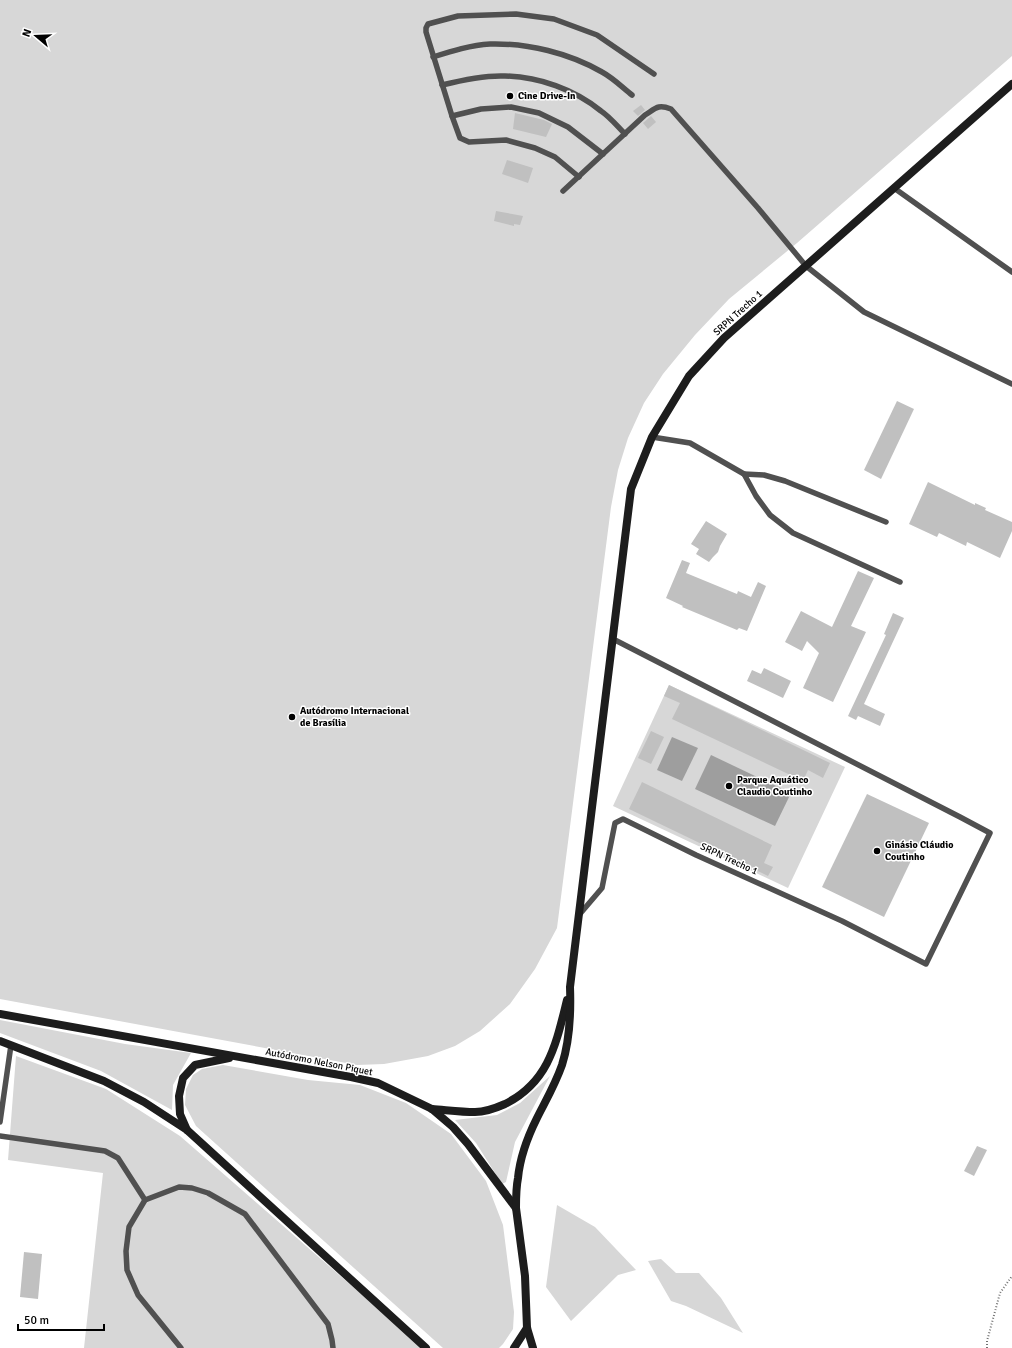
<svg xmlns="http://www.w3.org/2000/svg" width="1012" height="1348" font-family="Signika,sans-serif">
<rect width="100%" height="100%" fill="#fff"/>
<g fill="#d7d7d7">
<path d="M0 0H1012V56L797 243 729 299 695 335 663 374 644 403 628 438 618 470 611 507 557 928 535 969 510 1004 480 1031 455 1046 428 1056 384 1064 357 1065 0 999Z"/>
<path d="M669 685 845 767 788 888 613 806Z"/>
<path d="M0 1020 125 1044 191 1053 173 1085 172 1110 101 1071 0 1033Z"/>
<path d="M16 1056 106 1089 180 1136 423 1348H84L103 1173 8 1160Z"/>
<path d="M223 1065 308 1080 360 1085 406 1103 451 1134 486 1181 503 1225 514 1312 513 1329 503 1344 499 1348H443L196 1126 185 1105 186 1089 193 1075 202 1069Z"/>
<path d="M550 1076 515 1142 506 1182 502 1184 476 1143 455 1120 497 1115 520 1103Z"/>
<path d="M557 1205 595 1227 636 1270 618 1275 571 1321 546 1287Z"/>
<path d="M661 1259 676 1273H699L721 1298 743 1333 686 1306 671 1301 648 1261Z"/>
</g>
<g fill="#9e9e9e">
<path d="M672 737 698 748 682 781 657 770Z"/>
<path d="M711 755 791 793 775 826 695 789Z"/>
</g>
<g fill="#c0c0c0">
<path d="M641 105 645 110 638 116 633 111Z"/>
<path d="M515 113 544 120 552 124 546 137 513 129Z"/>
<path d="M651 116 656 122 648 129 643 123Z"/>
<path d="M507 160 533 168 528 183 502 174Z"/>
<path d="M496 211 523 216 520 225 514 224V226L494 221Z"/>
<path d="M897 401 914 409 881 479 864 470Z"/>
<path d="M928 482 975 505V503L986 508 985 510 1012 522V531L1000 558 967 542 966 546 939 533 937 537 909 524Z"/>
<path d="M706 521 727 534 720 546 718 552 713 557 709 562 696 554 699 549 691 544Z"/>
<path d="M682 560 690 563 686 573 737 594 738 591 751 597 758 582 766 586 747 631 739 628 737 630 682 607 683 606 666 598Z"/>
<path d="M858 571 874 578 851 626 866 632 833 702 803 688 819 653 807 641 802 651 785 642 801 611 832 627Z"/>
<path d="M893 613 904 618 864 704 885 714 880 726 858 716 856 720 848 716 886 635 884 634Z"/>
<path d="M764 668 791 681 783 698 747 681 752 670 761 674Z"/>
<path d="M669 685 830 763 823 778 808 770 803 781 672 719 680 703 664 696Z"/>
<path d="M651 731 664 737 651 764 638 758Z"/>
<path d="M642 782 772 845 764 863 773 867 768 876 629 809Z"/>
<path d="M867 794 929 823 884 917 822 887Z"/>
<path d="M977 1146 987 1150 974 1176 964 1171Z"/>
<path d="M24 1252 42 1254 38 1299 20 1297Z"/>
</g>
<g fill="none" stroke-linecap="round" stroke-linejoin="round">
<path stroke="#727272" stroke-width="2" stroke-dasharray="1 2" stroke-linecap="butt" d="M987 1348V1341L1000 1293 1012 1276"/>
<g stroke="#505050" stroke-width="5.5">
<path d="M433 57C452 51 471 45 490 44 528 43 569 53 602 72 613 78 622 87 632 95"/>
<path d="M442 85C462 80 484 75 505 76 539 77 574 89 601 111 610 117 617 126 625 134"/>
<path d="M452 116 481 109 511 107 539 113 568 127 603 154"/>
<path d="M579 177 555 157 535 148 506 140 469 142 460 138 452 116 426 32V28L428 24 458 16 516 14 554 19 597 35 654 74"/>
<path d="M894 188 1012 272"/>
<path d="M563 191 645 115C656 108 658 104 671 109L758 208 806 266 864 312 1012 384"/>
<path d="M652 437 690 443 744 474 756 496 770 515 793 533 900 582"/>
<path d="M744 474 764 475 785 481 886 522"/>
<path d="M579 915 602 888 615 823 623 819 696 855 842 921 926 964 990 833 960 817 613 639"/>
<path d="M0 1122 11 1045"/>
<path d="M0 1136 105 1151 118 1158 145 1200"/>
<path d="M181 1348 138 1295 127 1270 126 1251 129 1227 145 1200 179 1187 192 1188 208 1193 245 1214 328 1324 332 1340 333 1348"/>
</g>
<g stroke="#1d1d1d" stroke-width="8">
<path d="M0 1014 351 1077 378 1083 432 1109 453 1127 468 1144 516 1208 525 1276 527 1328 533 1348"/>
<path d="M0 1041 104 1081 144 1102 187 1130 426 1348"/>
<path d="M432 1109C446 1110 461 1112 475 1112 485 1112 496 1108 505 1104 549 1082 556 1044 567 1000"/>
<path d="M187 1130 180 1114 179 1096 183 1078 195 1065 229 1058"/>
<path d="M516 1208C516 1198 516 1188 518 1178 520 1157 528 1136 537 1118 546 1100 555 1085 562 1065 570 1040 571 1014 570 987L631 489 652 437 689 376 724 338 1012 84"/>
<path d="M514 1348 527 1328"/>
</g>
</g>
<g fill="#000" stroke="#fff" stroke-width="1.5">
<circle cx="510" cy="96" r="4"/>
<circle cx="292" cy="717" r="4"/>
<circle cx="729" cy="786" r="4"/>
<circle cx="877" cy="851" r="4"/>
</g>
<g text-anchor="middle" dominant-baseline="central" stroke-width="3" stroke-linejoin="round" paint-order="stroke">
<g font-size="10" font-weight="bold" fill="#000" stroke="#fff" text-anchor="start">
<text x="518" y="96">Cine Drive-In</text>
<text x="300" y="711">Autódromo Internacional<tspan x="300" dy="12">de Brasília</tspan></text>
<text x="737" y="780">Parque Aquático<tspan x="737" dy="12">Claudio Coutinho</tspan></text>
<text x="885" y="845">Ginásio Cláudio<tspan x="885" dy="12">Coutinho</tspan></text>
</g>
<g font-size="10" fill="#000" stroke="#fff">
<text transform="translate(738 313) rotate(-42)">SRPN Trecho 1</text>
<text transform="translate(729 859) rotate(25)">SRPN Trecho 1</text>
<text transform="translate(319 1062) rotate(11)">Autódromo Nelson Piquet</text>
</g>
</g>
<g transform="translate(36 36) rotate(289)" stroke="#ffffff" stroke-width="3" paint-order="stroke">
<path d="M0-3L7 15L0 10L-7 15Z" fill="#000000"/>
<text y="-6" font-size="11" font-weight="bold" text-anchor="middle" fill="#000000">N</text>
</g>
<path d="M18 1324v6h86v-6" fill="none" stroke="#000000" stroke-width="2"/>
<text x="24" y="1324" font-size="12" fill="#000000" stroke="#ffffff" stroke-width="3" paint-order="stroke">50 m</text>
</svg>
